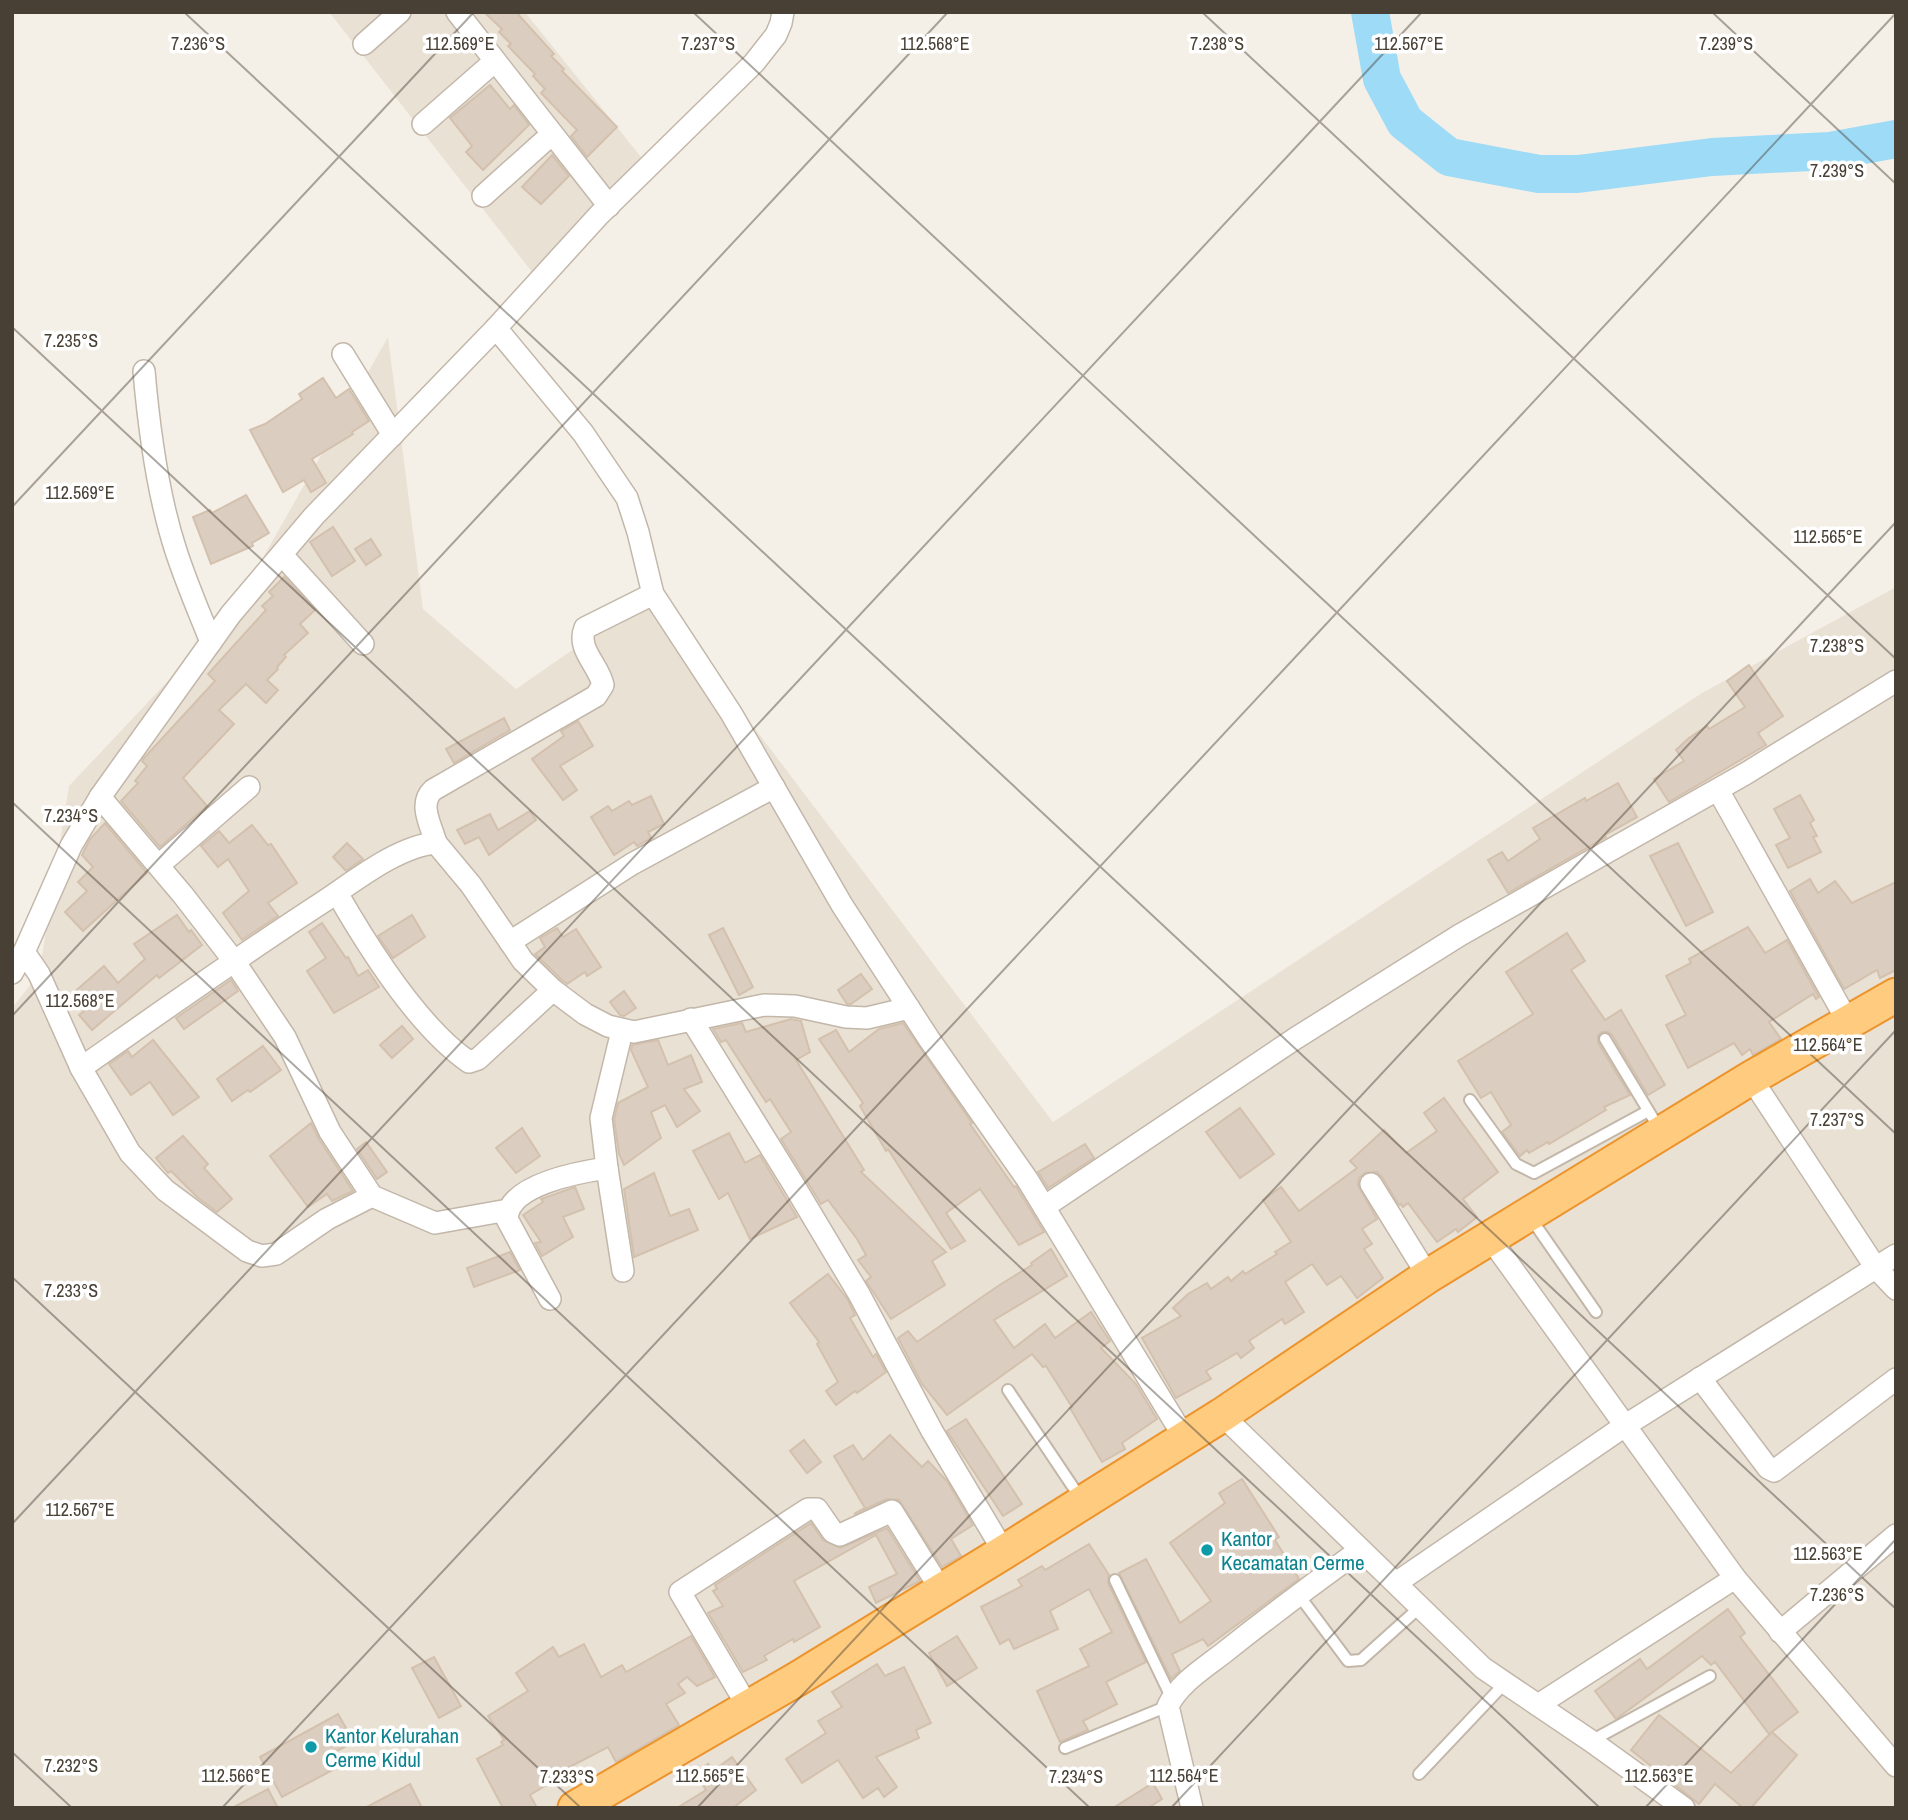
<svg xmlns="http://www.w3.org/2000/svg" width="1908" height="1820" font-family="'Archivo Narrow',sans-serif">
<rect width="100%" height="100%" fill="#f5f0e7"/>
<g fill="#eae1d5">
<path d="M329 12H525L649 167 539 281Z"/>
<path d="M388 337 423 609 516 689 653 594 1053 1122 1702 693 1896 587V1808H12V1008L39 974 69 786 231 614Z"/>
</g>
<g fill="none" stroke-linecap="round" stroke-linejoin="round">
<path stroke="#9edbf7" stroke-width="38" d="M1370 12 1382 79 1405 122 1449 157 1539 174H1578L1712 157 1830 151 1896 139"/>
</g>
<g fill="#dbcdbf" stroke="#d3c1ae" stroke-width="2">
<path d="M484 12H516L554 54 551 56 564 69 562 71 617 127 587 157 571 136 577 130 541 93 545 89 533 76 535 74 508 46 511 44 499 32 502 29Z"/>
<path d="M490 85 510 109 514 105 529 125 483 170 466 152 472 146 450 118Z"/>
<path d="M552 155 569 176 541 204 522 187Z"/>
<path d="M323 378 336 398 349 389 369 421 352 432 353 434 312 459 326 483 311 492 304 480 283 492 250 430 265 424 302 399 299 394Z"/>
<path d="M246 495 269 533 252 543 253 546 211 564 193 517 210 510 212 513Z"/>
<path d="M333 527 355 561 332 576 310 542Z"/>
<path d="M371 539 381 555 366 565 355 549Z"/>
<path d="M284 577 315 610 300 624 308 633 284 655 286 657 277 667 278 669 267 680 278 690 266 703 246 684 219 710 234 724 183 778 207 806 160 847 121 801 138 783 135 781 147 766 142 761 143 759 215 681 208 674 266 610 262 606 273 596 269 592Z"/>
<path d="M1749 665 1783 716 1758 733 1766 745 1669 802 1654 779 1684 761 1676 750 1689 738 1707 726 1709 729 1745 707 1727 681Z"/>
<path d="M504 718 510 730 454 763 446 749Z"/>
<path d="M578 721 593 746 560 766 577 790 563 800 532 759 564 736 561 731Z"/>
<path d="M1618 783 1637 817 1605 835 1606 837 1508 893 1488 860 1502 852 1508 861 1540 839 1533 828 1585 798 1586 801Z"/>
<path d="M1800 795 1814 820 1810 823 1817 836 1813 837 1821 852 1788 868 1776 845 1790 838 1774 809Z"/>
<path d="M651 796 664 824 648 832 651 838 637 846 634 842 614 855 591 817 608 806 612 811 629 801 632 805Z"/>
<path d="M530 811 536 820 489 855 479 837 465 844 457 830 490 814 498 830Z"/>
<path d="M105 823 147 873 83 931 65 912 87 891 78 882 93 867 82 855 90 839Z"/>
<path d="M252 825 268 845 271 844 297 883 268 903 278 916 242 940 223 913 249 891 228 859 218 867 201 846 219 831 229 843Z"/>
<path d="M347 843 363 859 346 871 333 857Z"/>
<path d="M1678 843 1713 912 1686 926 1650 856Z"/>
<path d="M1810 879 1818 893 1835 881 1852 903 1896 882V970L1880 978 1877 970 1844 989 1790 891Z"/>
<path d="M177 915 189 932 191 930 202 945 159 978 157 975 92 1030 79 1015 85 1010 72 994 104 966 118 983 145 959 134 944Z"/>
<path d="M412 915 425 937 393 958 378 936Z"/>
<path d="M322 923 346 958 348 957 358 976 368 970 379 987 334 1013 307 971 326 958 309 932Z"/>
<path d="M1748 927 1765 953 1787 940 1819 997 1816 999 1813 994 1769 1022 1781 1039 1753 1055 1750 1049 1742 1055 1734 1043 1688 1068 1666 1025 1686 1015 1666 976 1691 963 1689 959Z"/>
<path d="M557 928 563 937 576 929 601 967 587 976 585 972 567 984 562 980 535 954 545 947 540 938Z"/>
<path d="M723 928 753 987 739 995 709 935Z"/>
<path d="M1567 933 1585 961 1571 970 1605 1020 1621 1010 1665 1085 1648 1095 1612 1035 1608 1032H1602L1598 1036V1043L1630 1095 1604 1107 1606 1110 1549 1144 1548 1142 1529 1153 1527 1150 1520 1156 1502 1132 1511 1125 1491 1092 1481 1098 1458 1061 1533 1014 1506 972Z"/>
<path d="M861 974 872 989 851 1004H847L838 990Z"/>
<path d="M231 980 238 991 184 1029 176 1018Z"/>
<path d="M624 991 636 1008 624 1016 620 1015 610 1002Z"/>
<path d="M791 1019 801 1021 810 1052 796 1060 864 1170 861 1172 946 1252 932 1261 945 1285 891 1319 866 1281 871 1277 858 1260 866 1255 857 1239 828 1200 821 1204 781 1139 791 1132 770 1099 766 1102 726 1040 721 1042 713 1029 742 1023 746 1032Z"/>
<path d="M903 1023 972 1123 970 1124 1014 1187 1016 1186 1044 1232 1019 1245 980 1189 946 1213 965 1241 951 1249 888 1149 886 1151 860 1106 863 1103 819 1039 836 1030 849 1052 879 1029Z"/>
<path d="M402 1026 413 1039 392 1058 380 1045Z"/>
<path d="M153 1040 199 1097 173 1115 150 1082 131 1095 109 1064 128 1051 132 1057Z"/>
<path d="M658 1040 668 1065 691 1055 702 1082 684 1089 700 1111 677 1127 665 1105 651 1112 661 1138 624 1165 619 1154 614 1119 618 1103 648 1087 631 1050 632 1045Z"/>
<path d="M263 1046 281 1070 250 1092 248 1090 232 1101 217 1079Z"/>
<path d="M1444 1098 1498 1172 1463 1199 1477 1217 1458 1232 1456 1229 1437 1242 1408 1203 1403 1207 1401 1204 1399 1205 1382 1177 1377 1172 1365 1173 1359 1178 1358 1185 1377 1219 1362 1229 1372 1244 1364 1249 1383 1278 1357 1298 1341 1276 1327 1285 1312 1264 1285 1282 1304 1312 1285 1324 1282 1319 1249 1341 1254 1348 1241 1358 1237 1353 1206 1371 1211 1379 1176 1398 1142 1338 1181 1316 1173 1308 1188 1294 1207 1283 1211 1289 1228 1277 1231 1281 1243 1271 1245 1274 1277 1254 1275 1252 1291 1242 1263 1200 1281 1187 1299 1211 1357 1168 1350 1161 1384 1130 1406 1153 1437 1131 1424 1113Z"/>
<path d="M1240 1108 1274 1154 1240 1178 1206 1132Z"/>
<path d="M311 1123 319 1139 353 1191 332 1201 327 1194 308 1207 270 1156Z"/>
<path d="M522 1128 540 1156 516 1173 496 1148Z"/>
<path d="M729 1133 745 1163 760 1155 797 1217 750 1239 728 1193 719 1199 693 1151Z"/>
<path d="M183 1136 208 1164 204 1168 232 1199 217 1212 197 1197 171 1171 168 1173 156 1158Z"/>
<path d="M366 1142 387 1172 377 1179 357 1149Z"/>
<path d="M1085 1144 1094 1158 1048 1188 1038 1172Z"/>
<path d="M654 1173 670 1216 689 1209 698 1230 634 1257 624 1189Z"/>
<path d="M575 1187 584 1209 563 1217 573 1237 542 1256 535 1243 541 1242 523 1215 543 1202 541 1199Z"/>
<path d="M1051 1249 1067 1276 994 1320 1014 1348 1045 1324 1055 1338 1091 1312 1110 1341 1101 1348 1136 1384 1157 1419 1122 1443 1125 1449 1102 1462 1070 1408 1072 1407 1046 1366 1043 1367 1032 1354 947 1415 922 1384 898 1338 908 1331 917 1342 998 1286 1032 1265 1031 1263Z"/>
<path d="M510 1252 520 1270 474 1287 467 1268Z"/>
<path d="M828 1274 848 1300 855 1315 850 1318 873 1357 876 1354 886 1372 857 1393 855 1391 836 1405 826 1391 838 1382 817 1344 819 1342 790 1303Z"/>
<path d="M966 1419 1022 1504 1003 1516 947 1431Z"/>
<path d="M890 1435 922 1467 928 1461 947 1481 973 1525 951 1539 961 1556 942 1567 899 1500 887 1499 854 1514 865 1508 834 1456 853 1445 863 1460Z"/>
<path d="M804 1440 821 1462 807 1473 790 1451Z"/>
<path d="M1242 1479 1279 1537 1275 1540 1299 1579 1208 1646 1203 1639 1172 1654 1180 1671 1171 1679 1119 1573 1146 1559 1180 1623 1211 1601 1170 1543 1225 1503 1219 1493Z"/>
<path d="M811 1523 823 1540 840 1548 887 1528 920 1581 876 1603 869 1587 897 1574 876 1535 794 1581 820 1627 794 1642 793 1639 764 1656 767 1660 743 1672 708 1613 723 1606 713 1591 717 1589 715 1585Z"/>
<path d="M1089 1544 1109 1575 1108 1583 1146 1662 1106 1682 1117 1704 1083 1721 1088 1730 1060 1742 1037 1691 1089 1666 1080 1649 1112 1632 1089 1589 1050 1611 1058 1629 1014 1649 1009 1639 1000 1644 981 1607 1022 1586 1018 1580 1042 1566 1045 1570Z"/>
<path d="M1728 1609 1745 1633 1740 1637 1798 1712 1769 1734 1715 1662 1711 1665 1702 1656 1616 1719 1595 1691 1640 1659 1647 1669Z"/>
<path d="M691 1636 715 1677 697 1686 687 1677 678 1684 685 1693 666 1704 679 1725 616 1762 608 1747 556 1774 558 1778 530 1795 537 1808H503L477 1759 503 1745 501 1742 504 1740 488 1716 528 1691 516 1673 553 1647 559 1657 584 1644 601 1677 622 1665 626 1672Z"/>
<path d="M957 1636 977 1668 947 1686 929 1653Z"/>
<path d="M434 1657 461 1706 439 1718 412 1668Z"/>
<path d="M877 1664 885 1676 904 1667 931 1723 916 1730 919 1738 876 1757 897 1787 884 1797 878 1788 863 1798 838 1760 802 1783 786 1759 826 1733 818 1721 842 1707 832 1692Z"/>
<path d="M338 1714 354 1742 335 1752 342 1765 282 1797 260 1757Z"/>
<path d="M1659 1715 1731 1773 1772 1732 1797 1755 1751 1808H1743L1715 1784 1699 1804 1631 1750Z"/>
<path d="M732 1757 756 1790 733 1808H677L706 1790 695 1773 708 1764 713 1771Z"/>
<path d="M1153 1783 1162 1799 1148 1808H1113Z"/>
<path d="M410 1784 422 1808H365Z"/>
<path d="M268 1789 278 1808H232Z"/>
</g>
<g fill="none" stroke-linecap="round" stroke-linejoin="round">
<g stroke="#c2b7a9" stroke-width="14">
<g id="service">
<path d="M1605 1039 1660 1130"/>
<path d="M1470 1100 1516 1164 1534 1173 1648 1111"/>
<path d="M1530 1217 1596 1312"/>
<path d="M1008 1390 1081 1499"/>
<path d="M1115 1580 1172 1699"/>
<path d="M1298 1594 1348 1661 1361 1660 1420 1607"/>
<path d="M1591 1741 1710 1676"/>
<path d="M1065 1748 1168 1706"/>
<path d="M1419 1774 1505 1683"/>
</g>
</g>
<g stroke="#c2b7a9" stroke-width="24">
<g id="minor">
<path d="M457 12 609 206"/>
<path d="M364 44 400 12"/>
<path d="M423 124 495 61"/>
<path d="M483 196 552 134"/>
<path d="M496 328 583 433 627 498 638 532 653 594 731 713 842 905 929 1039 1027 1179 1184 1437"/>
<path d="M343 354 393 435"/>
<path d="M144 371C149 429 158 496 176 551 186 582 199 612 211 642"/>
<path d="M282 555 363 644"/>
<path d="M1718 790 1848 1022"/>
<path d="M100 797 183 895 234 961 285 1037 330 1132 372 1196 435 1223 508 1210"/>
<path d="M436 843C431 825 418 804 433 790L596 696 603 685C599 665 576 649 585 628L653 594"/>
<path d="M159 865 249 787"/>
<path d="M337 893C368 947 418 1027 469 1062L478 1059 553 990"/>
<path d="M510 942 632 864 774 787"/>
<path d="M12 973 24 952"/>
<path d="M691 1019 792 1182 859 1294 932 1431 1004 1552"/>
<path d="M622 1031 601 1118 607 1168 623 1271"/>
<path d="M81 1068C161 1012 241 955 323 902 355 881 398 846 436 843L471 885 523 961 553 990 585 1014 608 1026 634 1032 764 1005 795 1006 846 1017 867 1018 909 1008"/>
<path d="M1751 1078 1876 1268 1896 1289"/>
<path d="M1371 1184 1428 1276"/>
<path d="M372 1196 327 1219 276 1254 262 1256 247 1251 165 1190 130 1153 81 1068 39 974 24 952 71 846 100 797 231 614 314 516 496 328 599 215 754 63 776 35 781 23 783 12"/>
<path d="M1044 1207 1296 1038 1460 935 1745 774 1896 681"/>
<path d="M1490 1238 1735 1578 1896 1766"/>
<path d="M550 1299 507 1219C508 1184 580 1172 607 1168"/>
<path d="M1700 1378 1768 1468 1774 1471 1896 1379"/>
<path d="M1222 1415 1483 1668 1591 1741 1684 1808"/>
<path d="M1396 1583 1626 1425 1896 1255"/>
<path d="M1780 1632 1896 1535"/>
<path d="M1538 1705 1735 1578"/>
<path d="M748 1707 680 1592 808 1509H817L833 1532 840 1535 892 1511 941 1590"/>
<path d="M1192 1808 1168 1706C1179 1683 1206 1667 1226 1651 1270 1616 1314 1583 1360 1550"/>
</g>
</g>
<g stroke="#ec932b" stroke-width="37">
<path id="trunk" d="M575 1808 797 1679 1004 1552 1222 1415 1428 1276 1751 1078 1896 995"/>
</g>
<use href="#service" stroke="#fff" stroke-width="10"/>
<use href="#minor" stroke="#fff" stroke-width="21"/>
<use href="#trunk" stroke="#ffcc7f" stroke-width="33"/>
</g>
<path fill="none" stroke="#494035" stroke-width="2" stroke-opacity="0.45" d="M184 12 1896 1609M693 12 1896 1134M1202 12 1896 659M1712 12 1896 184M12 327 1600 1808M12 507 474 12M12 802 1090 1808M12 1016 948 12M12 1277 581 1808M12 1524 1422 12M12 1752 72 1808M222 1808 1896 13M697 1808 1896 522M1171 1808 1896 1030M1645 1808 1896 1539"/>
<g fill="#0f9aa8" stroke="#fff" stroke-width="2.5">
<circle cx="1207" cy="1550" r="7"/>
<circle cx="311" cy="1747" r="7"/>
</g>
<g text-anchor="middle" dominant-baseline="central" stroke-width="7" stroke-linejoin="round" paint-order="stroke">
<g font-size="21" fill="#0d838f" stroke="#fff" text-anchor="start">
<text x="1221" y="1538">Kantor<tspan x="1221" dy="24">Kecamatan Cerme</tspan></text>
<text x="325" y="1735">Kantor Kelurahan<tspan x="325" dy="24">Cerme Kidul</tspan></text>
</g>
</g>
<g font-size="18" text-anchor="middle" fill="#494035" stroke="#fff" stroke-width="7" stroke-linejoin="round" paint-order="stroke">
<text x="1726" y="50">7.239°S</text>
<text x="708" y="50">7.237°S</text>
<text x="1217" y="50">7.238°S</text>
<text x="198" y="50">7.236°S</text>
<text x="460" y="50">112.569°E</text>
<text x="1409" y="50">112.567°E</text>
<text x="935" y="50">112.568°E</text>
<text x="1837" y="177">7.239°S</text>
<text x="71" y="347">7.235°S</text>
<text x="80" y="499">112.569°E</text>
<text x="1828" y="543">112.565°E</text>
<text x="1837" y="652">7.238°S</text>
<text x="71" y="822">7.234°S</text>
<text x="80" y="1007">112.568°E</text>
<text x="1828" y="1051">112.564°E</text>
<text x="1837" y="1126">7.237°S</text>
<text x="71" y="1297">7.233°S</text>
<text x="80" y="1516">112.567°E</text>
<text x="1828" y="1560">112.563°E</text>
<text x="1837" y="1601">7.236°S</text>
<text x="71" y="1772">7.232°S</text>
<text x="236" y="1782">112.566°E</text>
<text x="710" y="1782">112.565°E</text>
<text x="1184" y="1782">112.564°E</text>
<text x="1659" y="1782">112.563°E</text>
<text x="567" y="1783">7.233°S</text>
<text x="1076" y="1783">7.234°S</text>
</g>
<rect width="1908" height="1820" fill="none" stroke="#494035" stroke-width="28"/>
</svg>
